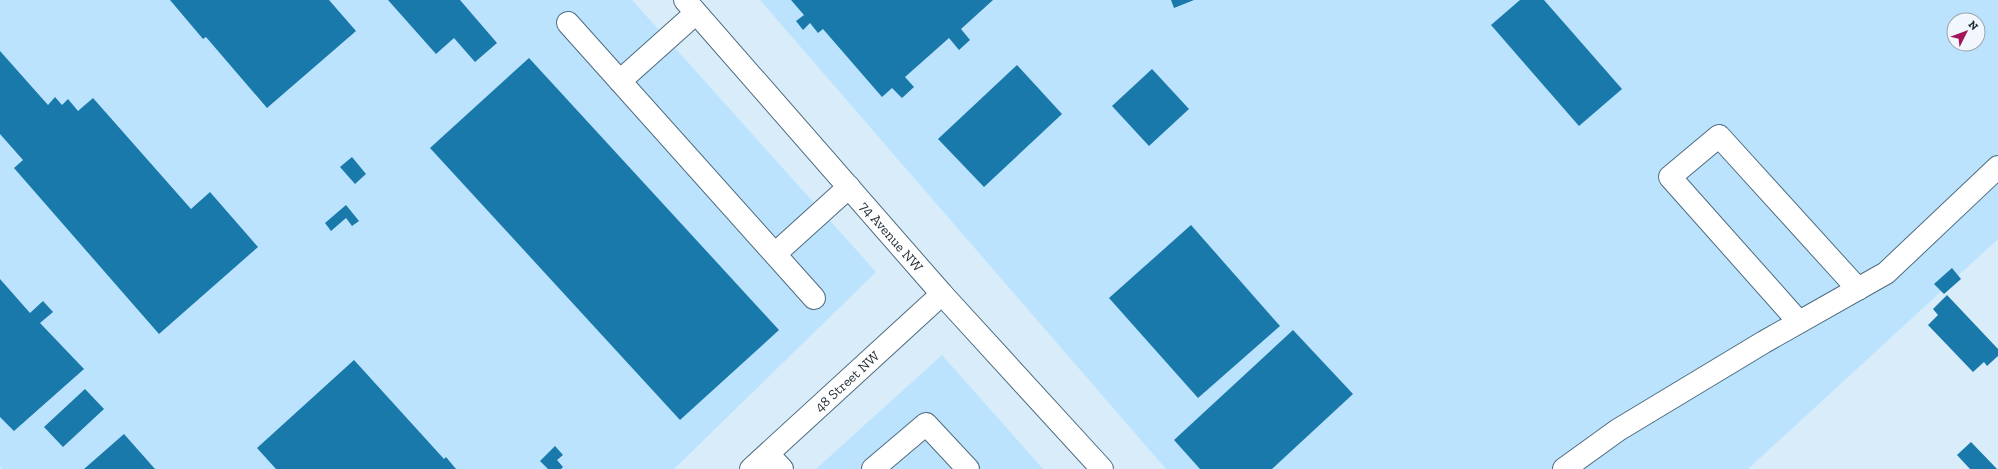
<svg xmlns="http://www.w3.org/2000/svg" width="1998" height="469" font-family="'Zilla Slab',serif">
<rect width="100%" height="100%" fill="#d8ecfa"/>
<g fill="#bbe3fe" fill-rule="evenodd">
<path d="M0 0H632L876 272 674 469H2L0 467Z"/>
<path d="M760 0H1998V239L1748 469H1166ZM1954 20H1978V44H1954Z"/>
<path d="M942 355 1043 469H816Z"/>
</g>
<g fill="#1879aa">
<path d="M170 0H329L356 31 267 108 206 37 203 39Z"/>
<path d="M388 0H460L497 43 475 62 454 38 436 54Z"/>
<path d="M791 0H993L961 29 970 40 959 50 949 38 905 77 914 87 902 98 892 88 882 97 823 29 818 33 810 23 803 30 796 21 804 15Z"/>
<path d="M1171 0H1194L1174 8Z"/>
<path d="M1520 0H1544L1622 89 1579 126 1491 25Z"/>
<path d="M0 51 48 105 55 97 62 105 68 99 78 111 93 98 191 209 210 192 258 247 159 334 14 168 23 160 0 134Z"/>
<path d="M529 58 779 330 680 420 430 148Z"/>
<path d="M1017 65 1062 114 984 187 938 139Z"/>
<path d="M1152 69 1189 109 1149 146 1112 106Z"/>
<path d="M352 157 366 174 355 184 340 167Z"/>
<path d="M346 205 359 221 352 226 346 218 331 231 325 223Z"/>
<path d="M1191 225 1280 326 1198 398 1109 298Z"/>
<path d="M1952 268 1961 279 1944 294 1934 284Z"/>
<path d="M0 279 30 313 43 301 53 312 40 323 84 369 14 431 0 417Z"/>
<path d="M1947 295 1998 349V356L1987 366 1984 362 1973 372 1928 325 1938 315 1933 309Z"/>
<path d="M1293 330 1353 394 1272 469H1200L1174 440Z"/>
<path d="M354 360 444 459 446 457 456 469H276L257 448Z"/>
<path d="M85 389 104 409 63 447 44 427Z"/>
<path d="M124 434 155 469H84Z"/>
<path d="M1971 442 1997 469H1970L1957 455Z"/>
<path d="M555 446 563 455 557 460 563 467 561 469H548L540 461Z"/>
</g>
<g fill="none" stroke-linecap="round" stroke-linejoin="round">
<g stroke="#4e6c7f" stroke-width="24">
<g id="minor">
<path id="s1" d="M685 0 942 294 1102 469"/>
<path d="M568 23 814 298"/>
<path d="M620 81 696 13"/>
<path d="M775 254 849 187"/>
<path d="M1799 322 1670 177 1719 136 1858 289"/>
<path d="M768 454 782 469"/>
<path id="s2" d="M751 469 942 294"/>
<path d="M873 469 926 424 968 469"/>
<path d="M1564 469 1618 430 1764 342 1886 273 1998 167"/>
</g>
</g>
<use href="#minor" stroke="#fff" stroke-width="22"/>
</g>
<g text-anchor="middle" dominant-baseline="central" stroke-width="3.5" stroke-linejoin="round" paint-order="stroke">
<g font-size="14" fill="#1d2a32" stroke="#f1f7fc">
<text stroke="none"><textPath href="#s1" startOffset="314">74 Avenue NW</textPath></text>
<text stroke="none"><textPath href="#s2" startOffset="130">48 Street NW</textPath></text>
</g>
</g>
<g transform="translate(1966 32) rotate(48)"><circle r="19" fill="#f1f7fc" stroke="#9ca5ab"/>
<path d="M0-3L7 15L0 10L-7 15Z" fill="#a3145a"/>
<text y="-6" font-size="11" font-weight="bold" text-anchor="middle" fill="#1d2a32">N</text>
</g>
</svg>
